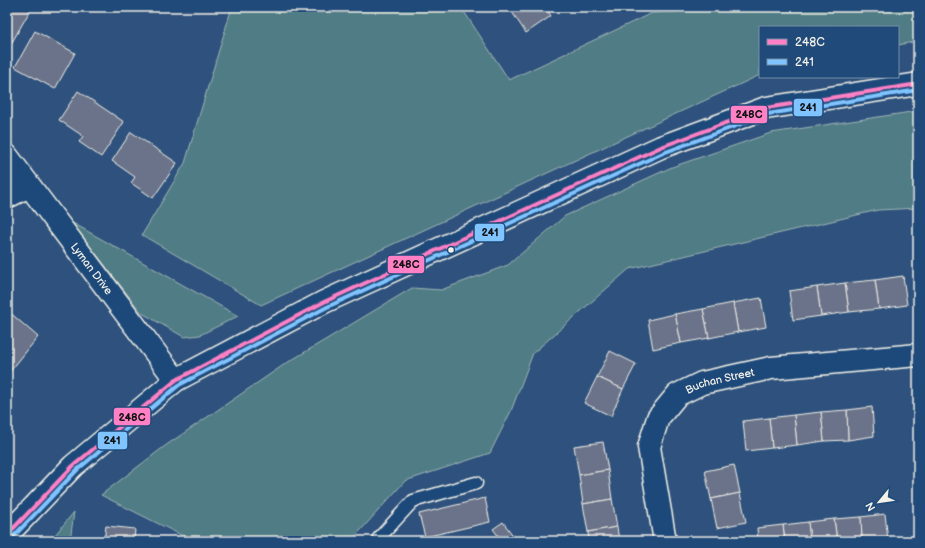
<svg xmlns="http://www.w3.org/2000/svg" width="925" height="548" font-family="'Balsamiq Sans',sans-serif">
<rect width="100%" height="100%" fill="#2e527d"/>
<filter id="ink" filterUnits="userSpaceOnUse"><feTurbulence type="fractalNoise" baseFrequency=".025" numOctaves="2"/><feDisplacementMap in="SourceGraphic" scale="8" xChannelSelector="R" yChannelSelector="G"/><feConvolveMatrix kernelMatrix="1 2 1 2 8 2 1 2 1" color-interpolation-filters="sRGB"/></filter>
<g filter="url(#ink)">
<g fill="#507c85" stroke="#a2b6b6">
<path d="M232 7H461L509 80 652 13 675 12 693 7H918V41L898 45V27H760V75L261 305 142 235 185 163Z"/>
<path d="M918 111V208L878 210 629 269 533 353 511 411 490 453 405 481 351 541H193L101 495 165 446 285 364 412 288 441 290 508 265 565 216 672 167 771 133Z"/>
<path d="M71 222 238 316 200 335 184 337 142 313Z"/>
<path d="M74 512 70 541H50Z"/>
</g>
<g fill="#6a738a" stroke="#f4f1e8">
<path d="M7 7H32L11 44 7 42Z"/>
<path d="M513 7H545L551 16 526 33 510 9Z"/>
<path d="M35 31 75 53 55 89 15 67Z"/>
<path d="M78 91 124 122 101 157 79 142 83 136 59 120Z"/>
<path d="M131 132 177 163 153 198 131 183 135 177 112 161Z"/>
<path d="M903 276 907 305 879 309 875 280Z"/>
<path d="M875 280 879 309 849 312 845 283Z"/>
<path d="M845 283 849 312 821 316 817 287Z"/>
<path d="M817 287 821 316 793 320 789 291Z"/>
<path d="M761 298 766 327 738 332 733 303Z"/>
<path d="M733 303 738 332 709 338 703 309Z"/>
<path d="M703 309 709 338 681 343 675 314Z"/>
<path d="M7 310 38 337 8 374H7Z"/>
<path d="M675 314 681 343 653 349 648 320Z"/>
<path d="M610 351 636 364 623 389 597 377Z"/>
<path d="M597 377 623 389 611 416 584 403Z"/>
<path d="M872 407 874 436 848 440 847 410Z"/>
<path d="M847 410 848 440 824 441 821 412Z"/>
<path d="M821 412 824 441 797 445 794 415Z"/>
<path d="M794 415 797 445 772 448 769 418Z"/>
<path d="M769 418 772 448 746 451 743 421Z"/>
<path d="M603 442 608 470 579 475 574 446Z"/>
<path d="M734 465 740 493 711 499 705 471Z"/>
<path d="M608 470 612 499 583 504 579 475Z"/>
<path d="M740 493 746 522 717 528 711 499Z"/>
<path d="M485 498 490 522 425 537 419 514Z"/>
<path d="M612 499 617 527 588 532 583 504Z"/>
<path d="M885 514 888 541H862L861 517Z"/>
<path d="M861 517 862 541H837L834 519Z"/>
<path d="M834 519 837 541H810L808 522Z"/>
<path d="M503 522 517 541H502L493 529Z"/>
<path d="M808 522 810 541H785L783 525Z"/>
<path d="M783 525 785 541H758L757 528Z"/>
<path d="M106 526 135 529 134 541H104Z"/>
<path d="M617 527 619 541H589L588 532Z"/>
</g>
<g fill="none" stroke-linecap="round" stroke-linejoin="round">
<g stroke="#f4f1e8" stroke-width="15">
<path id="service" d="M380 541 379 538 413 501 476 483"/>
</g>
<g stroke="#f4f1e8" stroke-width="25">
<g id="minor">
<path id="s1" d="M7 156 176 380"/>
<path d="M7 197 29 186"/>
<path id="s2" d="M665 541 649 447 658 418 677 395 702 383 771 368 918 355"/>
</g>
</g>
<g stroke="#f4f1e8" stroke-width="25">
<path id="tertiary" d="M7 535 73 466 176 380 324 302 661 147 766 108 918 84"/>
</g>
<use href="#service" stroke="#1f4a7a" stroke-width="12"/>
<use href="#minor" stroke="#1f4a7a" stroke-width="22"/>
<use href="#tertiary" stroke="#1f4a7a" stroke-width="22"/>
<g stroke="#1f4a7a" stroke-width="7">
<path id="bus-1" d="M7 535 73 466 176 380 324 302 661 147 766 108 918 84"/>
</g>
<g stroke="#1f4a7a" stroke-width="7">
<path id="bus-2" d="M11 539 77 470 179 385 327 307 663 153 768 114 918 90"/>
</g>
<use href="#bus-1" stroke="#ff80c5" stroke-width="4"/>
<use href="#bus-2" stroke="#80c4ff" stroke-width="4"/>
</g>
</g>
<circle fill="#f4f1e8" stroke="#1f4a7a" stroke-width="1.5" cx="451" cy="250" r="3.5"/>
<g text-anchor="middle" dominant-baseline="central" stroke-width="3" stroke-linejoin="round" paint-order="stroke">
<g font-size="11" fill="#f4f1e8" stroke="#1f4a7a">
<text stroke="none"><textPath href="#s1" startOffset="141">Lyman Drive</textPath></text>
<text stroke="none"><textPath href="#s2" startOffset="201">Buchan Street</textPath></text>
</g>
</g>
<g stroke="#1f4a7a" stroke-width="1.5">
<rect x="793" y="98" width="30" height="19" rx="4" fill="#80c4ff"/>
<rect x="730" y="105" width="38" height="19" rx="4" fill="#ff80c5"/>
<rect x="474" y="223" width="31" height="19" rx="4" fill="#80c4ff"/>
<rect x="387" y="255" width="38" height="19" rx="4" fill="#ff80c5"/>
<rect x="113" y="407" width="38" height="19" rx="4" fill="#ff80c5"/>
<rect x="97" y="431" width="31" height="19" rx="4" fill="#80c4ff"/>
</g>
<g font-size="11" text-anchor="middle" font-weight="bold" fill="#111">
<text x="808" y="111">241</text>
<text x="749" y="118">248C</text>
<text x="490" y="236">241</text>
<text x="406" y="268">248C</text>
<text x="132" y="421">248C</text>
<text x="112" y="444">241</text>
</g>
<rect width="925" height="548" fill="none" stroke="#1f4a7a" stroke-width="24"/>
<rect x="12" y="12" width="901" height="524" fill="none" stroke="#f4f1e8" stroke-width="1.5" filter="url(#ink)"/>
<rect x="759" y="26" width="140" height="52" fill="#1f4a7a" stroke="#748da6"/>
<rect x="767" y="39" width="20" height="6" fill="#ff80c5" stroke="#748da6"/>
<text x="795" y="46" font-size="12" fill="#f4f1e8">248C</text>
<rect x="767" y="59" width="20" height="6" fill="#80c4ff" stroke="#748da6"/>
<text x="795" y="66" font-size="12" fill="#f4f1e8">241</text>
<g transform="translate(879 502) rotate(241)" stroke="#1f4a7a" stroke-width="3" paint-order="stroke">
<path d="M0-3L7 15L0 10L-7 15Z" fill="#f4f1e8"/>
<text y="-6" font-size="11" font-weight="bold" text-anchor="middle" fill="#f4f1e8">N</text>
</g>
</svg>
